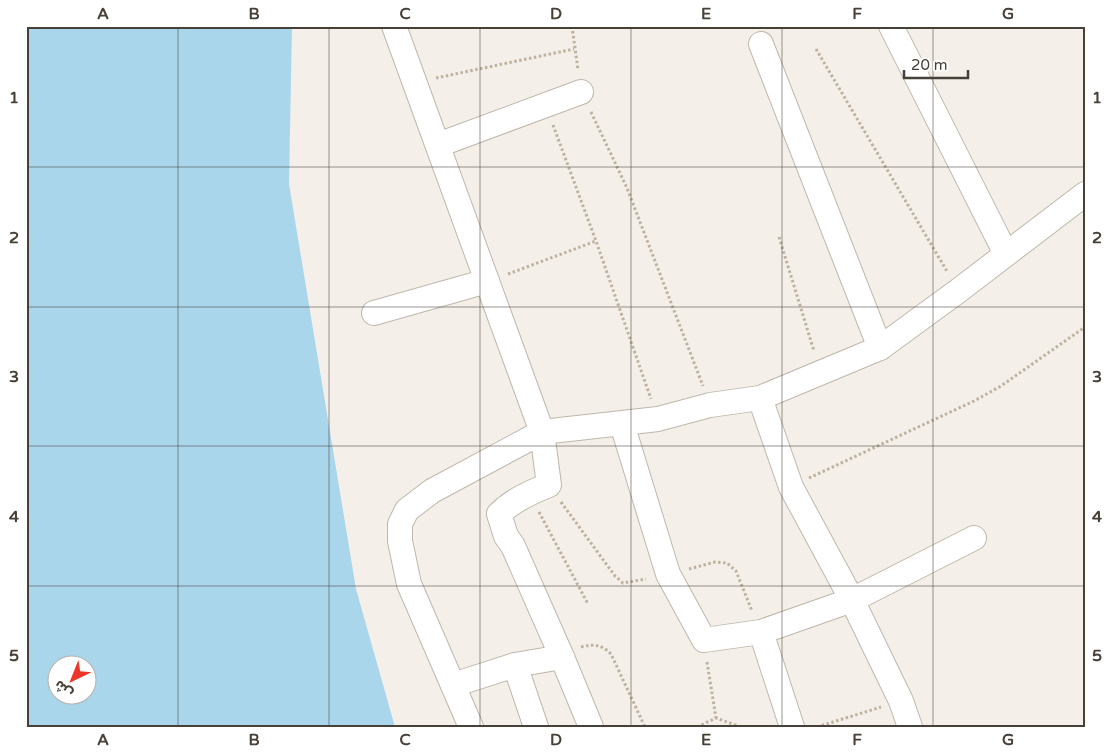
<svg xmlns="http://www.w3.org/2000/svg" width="1111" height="753" font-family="'Varela Round','Noto Sans Arabic',sans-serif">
<rect width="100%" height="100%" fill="#f4f0e9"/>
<path fill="#aad6ec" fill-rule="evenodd" d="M26 26H292L289 184 356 589 395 727H26ZM58 666H88V696H58Z"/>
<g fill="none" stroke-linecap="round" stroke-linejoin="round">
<g stroke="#bfb7ac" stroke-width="26">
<g id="minor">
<path d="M394 26 542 432 549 485C531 492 513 500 499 514L506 536 513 546 562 657 591 727"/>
<path d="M891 26 1006 254"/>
<path d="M761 44 880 348"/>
<path d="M438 145 581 92"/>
<path d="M374 313 487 281"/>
<path d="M760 398 791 487 852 600 901 701 910 727"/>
<path d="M622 424 668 574 704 640 761 632 852 600 974 538"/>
<path d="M761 632 792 727"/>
<path d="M515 665 536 727"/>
<path d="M453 685 515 665 562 657"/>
<path d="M471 727 409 584 400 541V524L407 510 432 491 542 432 658 419 710 405 760 398 880 348 958 291 1085 194"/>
</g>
</g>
<g stroke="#bfb19f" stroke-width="3" stroke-dasharray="2.5 2.5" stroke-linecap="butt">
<path d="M572 26 578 70"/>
<path d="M816 49 948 273"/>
<path d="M436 78 574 49"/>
<path d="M591 112 627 188 703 386"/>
<path d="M553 125 596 241 651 399"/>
<path d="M779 237 814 351"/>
<path d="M508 274 596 241"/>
<path d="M809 478 974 401 1001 386 1085 327"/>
<path d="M561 502 615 576 623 583 646 579"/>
<path d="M539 512 588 604"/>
<path d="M689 569 715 562 727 563 736 571 752 611"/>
<path d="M581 647C593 644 601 644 611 654L645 727"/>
<path d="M707 662 716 718"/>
<path d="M697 727 716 718 741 727"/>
<path d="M817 727 881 707"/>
</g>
<use href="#minor" stroke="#fff" stroke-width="24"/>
</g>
<path fill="none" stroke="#474038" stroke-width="1" stroke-opacity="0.55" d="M178 26V727M329 26V727M480 26V727M631 26V727M782 26V727M933 26V727M26 167H1085M26 307H1085M26 446H1085M26 586H1085"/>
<rect width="1111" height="753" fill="none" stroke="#ffffff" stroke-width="55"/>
<g transform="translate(72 680) rotate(223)"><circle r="24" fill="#ffffff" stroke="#b5b3af"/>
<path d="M0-4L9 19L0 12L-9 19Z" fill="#ec3728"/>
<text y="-8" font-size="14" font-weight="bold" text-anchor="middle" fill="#474038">ش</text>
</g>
<path d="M904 70v8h64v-8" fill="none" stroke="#474038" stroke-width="2.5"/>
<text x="911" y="70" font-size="15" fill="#474038" stroke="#ffffff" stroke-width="4" paint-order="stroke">20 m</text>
<rect x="28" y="28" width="1056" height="698" fill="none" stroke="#474038" stroke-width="2"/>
<g font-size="16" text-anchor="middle" font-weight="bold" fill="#474038">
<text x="103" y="19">A</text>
<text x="254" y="19">B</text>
<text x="405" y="19">C</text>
<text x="556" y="19">D</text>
<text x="706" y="19">E</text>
<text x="857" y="19">F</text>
<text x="1008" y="19">G</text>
<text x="14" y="103">1</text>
<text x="1097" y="103">1</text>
<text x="14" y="243">2</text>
<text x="1097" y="243">2</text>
<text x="14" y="382">3</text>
<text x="1097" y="382">3</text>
<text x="14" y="522">4</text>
<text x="1097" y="522">4</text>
<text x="14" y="661">5</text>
<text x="1097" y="661">5</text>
<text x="103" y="745">A</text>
<text x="254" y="745">B</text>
<text x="405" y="745">C</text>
<text x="556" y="745">D</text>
<text x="706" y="745">E</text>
<text x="857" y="745">F</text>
<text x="1008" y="745">G</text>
</g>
</svg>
